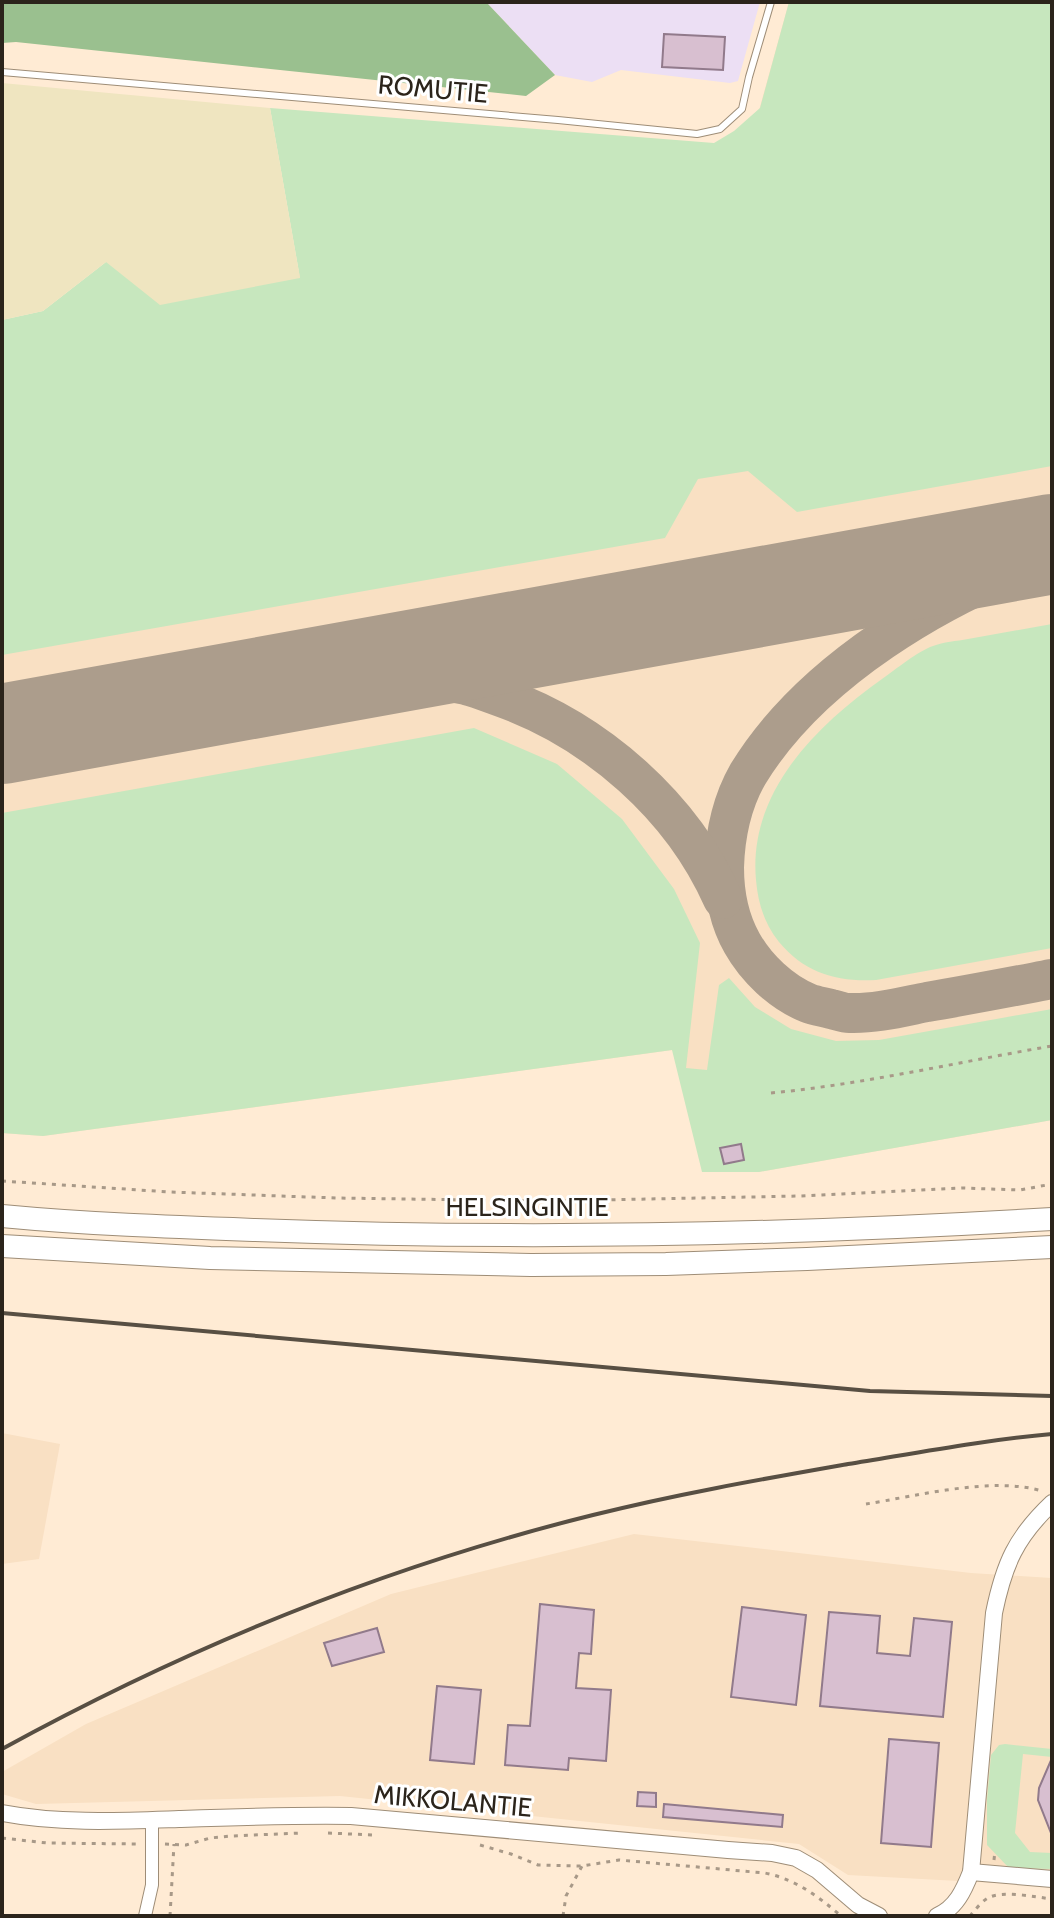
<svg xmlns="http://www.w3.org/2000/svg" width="1054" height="1918" font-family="Cabin,sans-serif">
<rect width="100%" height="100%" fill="#ffebd4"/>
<path fill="#ecdff4" d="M489 2H760L738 81 730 83 621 70 592 82 555 75 488 4Z"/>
<g fill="#f9e0c3">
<path d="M789 2H1052V1120L759 1172 672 1050 43 1136 2 1133V320L735 197Z"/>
<path d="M2 1433 60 1444 39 1559 2 1564Z"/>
<path d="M634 1534 971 1573 1052 1578V1886L848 1875 799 1844 340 1796 36 1804 2 1794V1772L86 1724 391 1594Z"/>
</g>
<g fill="#c7e7be">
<path d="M789 2H1052V466L797 512 748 471 698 479 665 538 2 655V320L43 311 106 262 300 278 270 108 714 143 734 131 760 108Z"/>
<path d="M1052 624V948L876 980C836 982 805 973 779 942 764 923 758 903 756 880 748 792 816 726 882 679 895 670 918 651 933 646 943 642 957 641 968 639 996 634 1024 629 1052 624Z"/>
<path d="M474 728 557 764 622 819 674 889 700 943 686 1068 707 1070 719 985 729 978 755 1007 791 1029 836 1041 879 1040 1052 1009V1120L759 1172H702L672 1050 43 1136 2 1133V813Z"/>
<path d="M1005 1744 1052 1749V1757L1023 1754 1015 1833 1030 1852 1052 1853V1869L1009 1868 987 1845V1800L991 1755 999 1745Z"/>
</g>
<path fill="#9ac08f" d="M2 2H489L488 4 555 75 526 96 16 42 2 43Z"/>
<path fill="#efe5c0" d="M2 83 270 108 300 278 160 305 106 262 43 311 2 320Z"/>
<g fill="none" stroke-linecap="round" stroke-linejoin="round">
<g stroke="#ac9d8c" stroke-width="40">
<path d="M1052 555C941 594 811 671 748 774 732 802 725 836 724 867 724 893 729 920 742 943 756 968 781 992 808 1003 815 1006 824 1007 831 1009 837 1010 843 1013 849 1013 875 1014 902 1007 927 1002 969 995 1010 987 1052 979"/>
<path d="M325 675C374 675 418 675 466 685 478 688 490 693 501 697 596 731 682 806 723 899"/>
</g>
<path stroke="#ac9d8c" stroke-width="100" d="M2 734 1052 544"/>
</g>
<g fill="#d8bfd0" stroke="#917a8b" stroke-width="2">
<path d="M664 34 725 37 723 70 662 67Z"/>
<path d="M741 1144 744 1160 724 1164 720 1148Z"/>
<path d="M540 1604 594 1610 591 1654 579 1653 576 1688 611 1690 606 1761 569 1758 568 1770 505 1765 508 1725 530 1726Z"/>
<path d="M742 1607 806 1615 796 1705 731 1697Z"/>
<path d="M829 1612 880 1616 877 1653 910 1656 914 1618 952 1622 943 1717 820 1706Z"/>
<path d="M377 1628 384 1652 332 1666 324 1643Z"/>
<path d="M437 1686 481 1690 474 1764 430 1760Z"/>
<path d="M889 1739 939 1743 931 1847 881 1843Z"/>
<path d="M1052 1758V1833H1051L1038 1800 1039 1788Z"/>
<path d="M638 1792 656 1793V1807L637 1806Z"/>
<path d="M664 1804 783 1815 782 1827 663 1817Z"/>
</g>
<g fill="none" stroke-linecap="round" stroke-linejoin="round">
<g stroke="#9e8d77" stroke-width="8">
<path id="lane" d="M2 72 558 120 697 134 720 129 742 109 749 77 771 2"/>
</g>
<g stroke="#9e8d77" stroke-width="14">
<path id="street" d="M145 1916 152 1885V1820"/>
</g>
<g stroke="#9e8d77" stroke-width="18">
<g id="secondary">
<path d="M2 1813C60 1824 121 1821 179 1819 237 1817 294 1815 351 1816L728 1850 772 1853 796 1858 817 1870 858 1905 879 1916"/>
<path d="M971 1872 1052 1879"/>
<path d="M937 1916C956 1908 964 1890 971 1872L994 1613C1004 1564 1016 1537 1052 1503"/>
</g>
</g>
<g stroke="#9e8d77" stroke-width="24">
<g id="highway">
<path d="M2 1216C86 1224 171 1227 255 1230 521 1240 787 1235 1052 1219"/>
<path d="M2 1246 210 1258 531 1265 666 1264 807 1259 1052 1247"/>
</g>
</g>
<g stroke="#a89988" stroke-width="3" stroke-dasharray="4 6" stroke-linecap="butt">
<path d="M771 1093C865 1084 958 1062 1052 1046"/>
<path d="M2 1181 170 1192 336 1198 547 1201 800 1196 962 1188 1020 1190 1052 1184"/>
<path d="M866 1504C917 1496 993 1476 1042 1491"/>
<path d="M328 1833 373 1835"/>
<path d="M2 1838 47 1843 138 1844"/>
<path d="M165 1844 186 1845 210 1838 231 1836 301 1833"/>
<path d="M480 1845 511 1854 538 1865 582 1866 619 1860 765 1873C795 1879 818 1896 841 1916"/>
<path d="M994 1860 995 1851"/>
<path d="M170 1916 174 1844"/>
<path d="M563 1916 566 1896 582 1866"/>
<path d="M970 1916C975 1910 981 1902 988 1898 1002 1890 1035 1897 1052 1899"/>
</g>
<use href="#lane" stroke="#fff" stroke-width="6"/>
<use href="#street" stroke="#fff" stroke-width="12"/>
<use href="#secondary" stroke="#fff" stroke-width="16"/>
<use href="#highway" stroke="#fff" stroke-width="22"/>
<g stroke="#584f43" stroke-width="4">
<path d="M2 1313 870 1391 1052 1396"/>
<path d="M2 1749C188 1647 387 1566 593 1515 677 1494 763 1479 848 1464 916 1453 984 1440 1052 1434"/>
</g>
</g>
<g text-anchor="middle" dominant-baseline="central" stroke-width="6" stroke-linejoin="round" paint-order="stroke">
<g font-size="26" fill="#2b241b" stroke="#fff">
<text transform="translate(433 89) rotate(5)">ROMUTIE</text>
<text x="527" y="1207">HELSINGINTIE</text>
<text transform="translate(453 1801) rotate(5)">MIKKOLANTIE</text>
</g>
</g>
<rect width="1054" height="1918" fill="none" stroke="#2b241b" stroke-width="8"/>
</svg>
